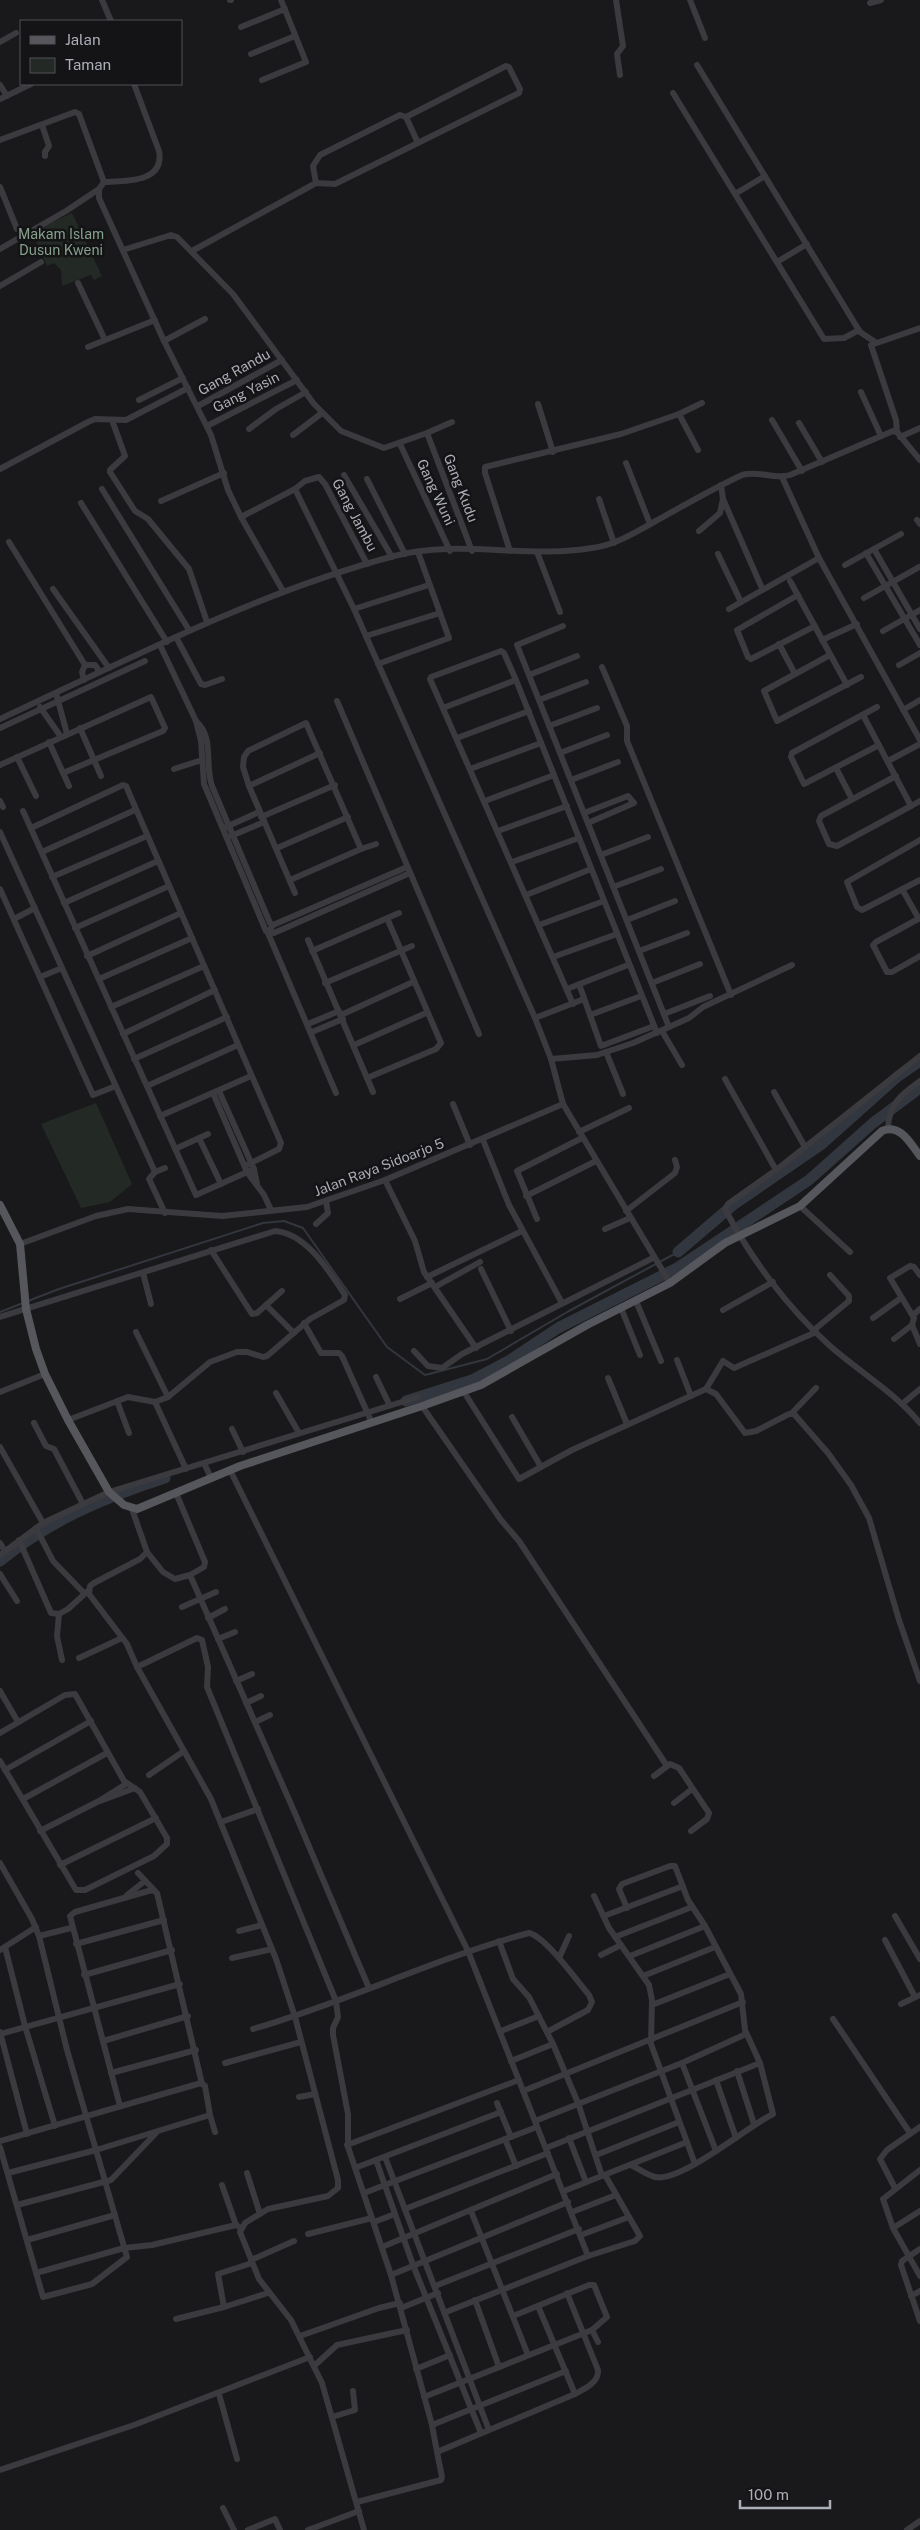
<svg xmlns="http://www.w3.org/2000/svg" width="920" height="2530" font-family="'Public Sans',sans-serif">
<rect width="100%" height="100%" fill="#19181a"/>
<g fill="#232a25">
<path d="M72 213 102 276 94 280 91 275 62 286 61 270 54 263 47 266 32 232Z"/>
<path d="M96 1103 132 1184 110 1202 81 1208 41 1124Z"/>
</g>
<g fill="none" stroke-linecap="round" stroke-linejoin="round">
<g stroke="#32373f" stroke-width="2">
<path d="M28 1301 59 1289 263 1223 284 1221 303 1228 387 1347 425 1375 487 1359 569 1311 678 1252"/>
<path d="M0 1312 23 1303"/>
</g>
<g stroke="#32373f" stroke-width="11">
<path d="M678 1252 733 1205 822 1144 897 1077 920 1061"/>
<path d="M406 1401 472 1380 510 1360 558 1328 677 1268 809 1180 873 1123 920 1088"/>
<path d="M0 1561C49 1521 105 1497 165 1478"/>
</g>
<g stroke="#3a3a3f" stroke-width="6">
<path d="M102 0 111 21"/>
<path d="M230 0H231"/>
<path d="M616 0 623 46 617 54 620 75"/>
<path d="M690 0 705 38"/>
<path d="M870 3 881 0"/>
<path d="M241 27 285 9"/>
<path d="M0 42 16 33"/>
<path d="M251 54 295 36"/>
<path d="M697 65 860 332 875 342"/>
<path d="M262 80 306 62 281 0"/>
<path d="M134 84 159 151C165 183 125 181 104 182L99 189V198L164 341 211 435 228 490 241 517 283 591"/>
<path d="M0 85 7 96"/>
<path d="M673 93 824 339 844 338 859 330"/>
<path d="M0 99 31 84"/>
<path d="M406 117 418 143"/>
<path d="M42 125 49 146 45 152V156"/>
<path d="M0 140 75 112 79 114 104 182"/>
<path d="M0 187 17 229"/>
<path d="M735 194 765 176"/>
<path d="M0 249 66 211 99 189"/>
<path d="M123 250 171 235 177 237 233 294 314 404 341 431 384 448 427 433 452 422"/>
<path d="M192 251 316 183 335 184 519 93 520 89 509 67 506 66 406 117 400 115 320 155 313 166 316 183"/>
<path d="M777 262 807 244"/>
<path d="M78 283 105 340"/>
<path d="M0 286 41 262"/>
<path d="M164 341 205 319"/>
<path d="M88 347 155 320"/>
<path d="M861 392 881 436"/>
<path d="M139 400 183 378"/>
<path d="M538 404 553 452"/>
<path d="M198 406 282 360"/>
<path d="M679 414 698 450"/>
<path d="M112 420 125 456 110 470V472L135 511 148 519 189 569 207 622"/>
<path d="M772 420 802 471"/>
<path d="M799 423 822 462"/>
<path d="M207 426 297 380"/>
<path d="M249 429 276 409 306 392"/>
<path d="M897 432 896 420 871 345 920 328"/>
<path d="M427 433 472 551"/>
<path d="M293 435 322 413"/>
<path d="M900 437 920 428"/>
<path d="M400 444 450 551"/>
<path d="M626 463 650 524"/>
<path d="M0 469 88 422 95 419 126 420 188 388"/>
<path d="M344 475 392 557"/>
<path d="M782 477 819 558 920 740"/>
<path d="M367 479 405 554"/>
<path d="M721 485 723 499 761 586"/>
<path d="M102 489 189 630"/>
<path d="M295 489 354 609 535 1018 551 1059 563 1104 670 1283"/>
<path d="M599 499 614 543"/>
<path d="M161 501 224 473"/>
<path d="M81 503 167 642"/>
<path d="M241 517 295 489 305 481 319 477 325 484 367 564"/>
<path d="M917 520 920 524"/>
<path d="M699 531 720 513 723 499"/>
<path d="M9 542 85 665 82 672 84 680"/>
<path d="M874 549 920 629"/>
<path d="M510 551 485 473V467L621 434 679 414 702 403"/>
<path d="M537 552 560 612"/>
<path d="M866 553 920 645"/>
<path d="M718 554 741 602"/>
<path d="M845 565 901 534"/>
<path d="M790 581 847 685"/>
<path d="M53 589 109 668"/>
<path d="M798 595 737 630 748 657 751 659 815 626"/>
<path d="M864 598 919 567"/>
<path d="M354 609 429 585"/>
<path d="M729 609 819 558"/>
<path d="M563 626 517 645 669 1027"/>
<path d="M883 631 920 610"/>
<path d="M366 636 440 613"/>
<path d="M176 637 201 684 205 685 222 679"/>
<path d="M822 640 857 624"/>
<path d="M779 644 795 674"/>
<path d="M160 645 196 721 201 741 204 784 266 931 274 933 410 873"/>
<path d="M830 655 764 691 777 721 861 677"/>
<path d="M378 664 449 638 418 552"/>
<path d="M85 665H95L100 672"/>
<path d="M899 665 920 653"/>
<path d="M602 667 627 726V741L731 995"/>
<path d="M529 675 577 656"/>
<path d="M56 693 67 734"/>
<path d="M539 700 586 682"/>
<path d="M337 701 479 1034"/>
<path d="M40 707 61 737"/>
<path d="M877 707 792 753 791 757 804 784 879 745"/>
<path d="M443 708 516 680"/>
<path d="M903 710 920 700"/>
<path d="M863 715 911 806 920 801"/>
<path d="M0 719C129 659 256 593 394 556 458 539 527 559 592 548 615 545 634 533 654 522 683 506 712 489 742 475 759 470 774 480 790 475L893 431 897 432 920 460"/>
<path d="M196 721C215 739 204 763 212 786L270 923 273 925"/>
<path d="M549 726 597 708"/>
<path d="M0 728 145 661"/>
<path d="M80 728 101 776"/>
<path d="M457 738 529 711"/>
<path d="M49 742 69 786"/>
<path d="M560 753 607 735"/>
<path d="M17 757 36 796"/>
<path d="M888 761 920 744"/>
<path d="M0 765 151 697 165 728 163 731 63 773"/>
<path d="M836 768 852 799"/>
<path d="M174 769 202 760"/>
<path d="M470 769 541 743"/>
<path d="M896 776 821 816 819 821 829 844 837 846 911 806"/>
<path d="M571 780 618 762"/>
<path d="M249 786 320 753"/>
<path d="M0 801 3 807"/>
<path d="M485 801 554 775"/>
<path d="M23 811 196 1195 254 1169"/>
<path d="M584 813 628 796 634 803 588 823"/>
<path d="M261 817 335 785"/>
<path d="M226 827 259 812"/>
<path d="M31 828 123 785 126 786 281 1143 279 1149 245 1166"/>
<path d="M498 831 567 806"/>
<path d="M0 832 155 1172"/>
<path d="M231 836 264 822"/>
<path d="M920 840 847 882 857 907 862 910 920 880"/>
<path d="M277 848 348 817"/>
<path d="M361 849 376 844"/>
<path d="M42 852 135 810"/>
<path d="M601 855 648 837"/>
<path d="M512 862 579 838"/>
<path d="M52 877 147 836"/>
<path d="M290 880 361 849 306 723 248 751 244 757 243 767 249 786 295 893"/>
<path d="M613 887 661 869"/>
<path d="M0 889 93 1095 116 1086"/>
<path d="M902 889 919 919"/>
<path d="M526 895 591 869"/>
<path d="M64 903 158 861"/>
<path d="M920 918 876 942 873 945 887 972H892L920 956"/>
<path d="M14 919 35 908"/>
<path d="M627 920 675 901"/>
<path d="M539 925 604 901"/>
<path d="M75 928 169 886"/>
<path d="M308 940 373 1092"/>
<path d="M312 951 399 913"/>
<path d="M639 951 687 933"/>
<path d="M87 956 181 913"/>
<path d="M553 957 617 934"/>
<path d="M40 977 62 968"/>
<path d="M99 979 192 938"/>
<path d="M325 983 412 946"/>
<path d="M652 983 700 964"/>
<path d="M579 984 601 1046 654 1026"/>
<path d="M567 989 628 965"/>
<path d="M573 1004 430 679 431 677 501 651 504 653 516 680 657 1033"/>
<path d="M111 1007 204 966"/>
<path d="M664 1014 710 996"/>
<path d="M341 1015 413 982"/>
<path d="M590 1015 641 996"/>
<path d="M535 1018 584 999"/>
<path d="M308 1024 339 1011"/>
<path d="M662 1031 682 1065"/>
<path d="M312 1032 343 1019"/>
<path d="M123 1034 215 990"/>
<path d="M354 1045 426 1013"/>
<path d="M606 1052 623 1094"/>
<path d="M920 1056 776 1170 728 1204 725 1209C751 1259 788 1308 830 1346 860 1372 894 1392 920 1423"/>
<path d="M134 1059 227 1017"/>
<path d="M551 1059 597 1055 633 1043 669 1027 689 1018 703 1007 792 965"/>
<path d="M367 1078 436 1049 441 1043 387 918"/>
<path d="M725 1079 776 1170"/>
<path d="M147 1086 238 1045"/>
<path d="M219 1091 254 1169 257 1184"/>
<path d="M774 1092 805 1147"/>
<path d="M213 1093 247 1172 264 1195 271 1210"/>
<path d="M336 1093 268 933 273 925 407 867"/>
<path d="M453 1104 470 1145"/>
<path d="M160 1116 251 1076"/>
<path d="M888 1128C889 1103 902 1094 920 1081"/>
<path d="M579 1132 629 1108"/>
<path d="M199 1138 221 1184"/>
<path d="M483 1140 509 1205 562 1303"/>
<path d="M175 1149 208 1134"/>
<path d="M385 1180 415 1241 424 1272 476 1348"/>
<path d="M526 1196 596 1161"/>
<path d="M800 1206 850 1252"/>
<path d="M626 1211 675 1173 677 1167 675 1160"/>
<path d="M165 1213 149 1179 155 1172 165 1168"/>
<path d="M537 1219 517 1171 582 1138"/>
<path d="M316 1224 328 1213 326 1201"/>
<path d="M605 1229 630 1218"/>
<path d="M20 1244 96 1216 128 1209 222 1216 307 1207 385 1180 563 1104"/>
<path d="M211 1250 252 1314 257 1313 282 1291"/>
<path d="M481 1269 511 1331"/>
<path d="M143 1273 151 1304"/>
<path d="M427 1277 522 1231"/>
<path d="M435 1287 480 1262"/>
<path d="M400 1299 432 1283"/>
<path d="M636 1301 661 1361"/>
<path d="M266 1305 294 1333"/>
<path d="M621 1308 640 1355"/>
<path d="M723 1310 773 1282"/>
<path d="M913 1315 920 1309"/>
<path d="M0 1317 275 1231C306 1233 329 1271 345 1295L344 1300 310 1319 267 1356 263 1357 247 1352H237L210 1362 168 1397 155 1402 128 1397 68 1420"/>
<path d="M873 1318 901 1298"/>
<path d="M304 1323 321 1353H339L342 1356 372 1423"/>
<path d="M912 1325 920 1344"/>
<path d="M814 1330 849 1301V1296L830 1275"/>
<path d="M136 1332 168 1397"/>
<path d="M894 1339 912 1325 914 1318 890 1278 910 1266 914 1267 920 1275"/>
<path d="M414 1351 428 1366 442 1368 462 1354 653 1258"/>
<path d="M677 1360 691 1396"/>
<path d="M376 1377 389 1404"/>
<path d="M608 1378 627 1424"/>
<path d="M706 1389 716 1394 745 1433 756 1431 789 1414H794L828 1453 851 1485 869 1518 899 1620 920 1681"/>
<path d="M0 1392 45 1374"/>
<path d="M464 1392 519 1479 572 1450 706 1389 723 1361 734 1368 816 1332"/>
<path d="M276 1393 299 1433"/>
<path d="M117 1401 129 1433"/>
<path d="M155 1402 186 1469"/>
<path d="M902 1404 920 1389"/>
<path d="M422 1406 501 1520 519 1541 667 1766"/>
<path d="M791 1414 816 1388"/>
<path d="M512 1417 541 1467"/>
<path d="M34 1423 46 1446 54 1449 83 1504"/>
<path d="M232 1429 243 1452"/>
<path d="M0 1447 43 1523"/>
<path d="M204 1463 211 1478"/>
<path d="M230 1470 468 1951 588 2256 446 2312"/>
<path d="M132 1509 147 1552 140 1559 94 1583 90 1586 89 1594 127 1644 137 1667 211 1799 276 1959 295 2017 338 2180V2188L328 2196 268 2209 245 2223 240 2232 259 2279 291 2320 322 2383 364 2530"/>
<path d="M36 1528 53 1561 84 1593"/>
<path d="M19 1540 51 1613 59 1614"/>
<path d="M0 1543 5 1551"/>
<path d="M147 1552 163 1572 175 1579 190 1575 204 1567 205 1562 176 1493"/>
<path d="M0 1555 43 1523 109 1492 418 1397"/>
<path d="M0 1574 17 1601"/>
<path d="M190 1575 294 1811 369 1988"/>
<path d="M182 1607 216 1592"/>
<path d="M208 1618 225 1609"/>
<path d="M218 1639 235 1632"/>
<path d="M79 1658 122 1638"/>
<path d="M62 1660 57 1636 59 1614 68 1609 89 1590"/>
<path d="M137 1667 197 1638 202 1640 208 1667 207 1687 336 2001 338 2017 333 2028V2035L348 2114V2147L391 2275 432 2425 437 2452 575 2394C584 2389 599 2383 598 2370L567 2293"/>
<path d="M236 1681 252 1674"/>
<path d="M0 1691 18 1722"/>
<path d="M246 1703 261 1696"/>
<path d="M255 1722 270 1715"/>
<path d="M0 1733 65 1695 75 1694 124 1781 140 1792 167 1838V1844L154 1856 85 1890H76L0 1761"/>
<path d="M5 1770 91 1721"/>
<path d="M149 1775 184 1751"/>
<path d="M654 1776 670 1764 679 1768 709 1813 707 1819 691 1831"/>
<path d="M23 1799 107 1753"/>
<path d="M100 1801 135 1788"/>
<path d="M674 1803 692 1789"/>
<path d="M221 1822 258 1809"/>
<path d="M40 1831 99 1801 126 1784"/>
<path d="M0 1863 32 1919 39 1936 67 2050 127 2257 92 2284 43 2297 0 2147"/>
<path d="M60 1865 156 1818"/>
<path d="M138 1873 155 1891"/>
<path d="M127 1895 145 1881"/>
<path d="M594 1896 609 1928 649 1985 652 2000 651 2044 695 2164"/>
<path d="M604 1916 683 1886"/>
<path d="M895 1916 920 1959"/>
<path d="M239 1931 262 1925"/>
<path d="M39 1936 71 1928"/>
<path d="M615 1937 692 1907"/>
<path d="M885 1940 915 1997"/>
<path d="M499 1941 513 1979 529 1997 553 2044 578 2103 602 2176"/>
<path d="M76 1944 164 1920"/>
<path d="M5 1947 25 2026 55 2126"/>
<path d="M0 1950 36 1927"/>
<path d="M601 1955 621 1945"/>
<path d="M630 1956 705 1926"/>
<path d="M232 1958 272 1949"/>
<path d="M559 1958 569 1936"/>
<path d="M84 1975 172 1950"/>
<path d="M643 1976 715 1947"/>
<path d="M901 2004 920 1995"/>
<path d="M652 2005 730 1974"/>
<path d="M833 2019 910 2133"/>
<path d="M253 2029C347 2002 435 1958 529 1933 545 1936 577 1981 589 1995L592 2002 588 2010 547 2032"/>
<path d="M501 2031 539 2016"/>
<path d="M0 2032 27 2134"/>
<path d="M0 2034 180 1984"/>
<path d="M103 2041 188 2016"/>
<path d="M511 2061 553 2044"/>
<path d="M225 2063 301 2042"/>
<path d="M682 2063 716 2151"/>
<path d="M737 2071 754 2124"/>
<path d="M111 2073 196 2050"/>
<path d="M716 2080 736 2138"/>
<path d="M523 2091 743 2002"/>
<path d="M299 2097 315 2094"/>
<path d="M497 2103 511 2137"/>
<path d="M120 2106 70 1916 75 1912 152 1890 157 1893 202 2084"/>
<path d="M210 2115 215 2132"/>
<path d="M535 2121 682 2063 746 2034"/>
<path d="M569 2138 586 2182"/>
<path d="M505 2139 516 2166"/>
<path d="M0 2141 201 2083 205 2086 210 2115 96 2150 8 2173"/>
<path d="M347 2145 519 2080"/>
<path d="M546 2148 760 2063 745 2030 741 1994 705 1926 688 1900 675 1866H670L622 1884 619 1889 627 1908"/>
<path d="M596 2155 679 2122"/>
<path d="M385 2157 489 2430"/>
<path d="M376 2160 413 2265 481 2433"/>
<path d="M631 2165C639 2169 647 2175 655 2177 681 2183 748 2126 773 2114L760 2063"/>
<path d="M355 2168 501 2112"/>
<path d="M920 2170 883 2199 893 2228 920 2276"/>
<path d="M247 2173 260 2214"/>
<path d="M222 2185 236 2225 239 2227"/>
<path d="M895 2188 880 2159 887 2150 920 2127"/>
<path d="M564 2191 687 2142"/>
<path d="M364 2193 537 2127"/>
<path d="M17 2205 111 2180 156 2133"/>
<path d="M405 2209 548 2153"/>
<path d="M471 2211 528 2355"/>
<path d="M572 2212 616 2195"/>
<path d="M374 2222 395 2214"/>
<path d="M893 2228 920 2211"/>
<path d="M308 2234 372 2218"/>
<path d="M581 2235 629 2217"/>
<path d="M27 2240 115 2215"/>
<path d="M382 2247 557 2174"/>
<path d="M920 2249 902 2261 901 2265 920 2321"/>
<path d="M588 2256 635 2241 640 2236 605 2175"/>
<path d="M251 2260 294 2241"/>
<path d="M36 2273 124 2248 152 2245 236 2225"/>
<path d="M391 2275 568 2202"/>
<path d="M435 2286 579 2229"/>
<path d="M911 2296 920 2291"/>
<path d="M475 2300 499 2367"/>
<path d="M538 2306 575 2394"/>
<path d="M224 2307 218 2274 252 2263"/>
<path d="M401 2308 438 2293"/>
<path d="M513 2316 589 2285H594L607 2317 592 2330 598 2342"/>
<path d="M176 2319 224 2307 268 2293"/>
<path d="M300 2336 379 2308 400 2303"/>
<path d="M314 2366 337 2345 407 2330"/>
<path d="M416 2369 450 2355"/>
<path d="M219 2394 237 2459"/>
<path d="M424 2397 592 2330"/>
<path d="M332 2417 355 2410 353 2391"/>
<path d="M432 2425 566 2371"/>
<path d="M0 2470 134 2425 310 2357"/>
<path d="M357 2502 441 2480 442 2477 437 2452"/>
<path d="M223 2508 234 2530"/>
<path d="M248 2530 275 2519 280 2530"/>
<path d="M308 2530 359 2511"/>
<path d="M907 2530 920 2521"/>
</g>
<path stroke="#56565d" stroke-width="8" d="M0 1205 20 1244 26 1309 36 1349 45 1374 68 1420 109 1492 124 1505 137 1509 240 1466 422 1406 481 1385 587 1325 670 1283 725 1243 800 1206 882 1131C900 1123 910 1143 920 1156"/>
</g>
<g text-anchor="middle" dominant-baseline="central" stroke-width="5" stroke-linejoin="round" paint-order="stroke">
<g font-size="14" fill="#85a18c" stroke="#141315">
<text x="61" y="234">Makam Islam<tspan x="61" dy="16">Dusun Kweni</tspan></text>
</g>
<g font-size="14" fill="#acaeb8" stroke="#141315">
<text transform="translate(234 372) rotate(-29)">Gang Randu</text>
<text transform="translate(246 392) rotate(-27)">Gang Yasin</text>
<text transform="translate(461 488) rotate(69)">Gang Kudu</text>
<text transform="translate(436 492) rotate(65)">Gang Wuni</text>
<text transform="translate(355 515) rotate(62)">Gang Jambu</text>
<text transform="translate(379 1167) rotate(-21)">Jalan Raya Sidoarjo 5</text>
</g>
</g>
<rect x="20" y="20" width="162" height="65" fill="#141315" stroke="#515156"/>
<rect x="30" y="36" width="25" height="8" fill="#56565d" stroke="#515156"/>
<text x="65" y="45" font-size="15" fill="#acaeb8">Jalan</text>
<rect x="30" y="58" width="25" height="15" fill="#232a25" stroke="#515156"/>
<text x="65" y="70" font-size="15" fill="#acaeb8">Taman</text>
<path d="M740 2500v8h90v-8" fill="none" stroke="#acaeb8" stroke-width="2.5"/>
<text x="748" y="2500" font-size="15" fill="#acaeb8" stroke="#141315" stroke-width="4" paint-order="stroke">100 m</text>
</svg>
